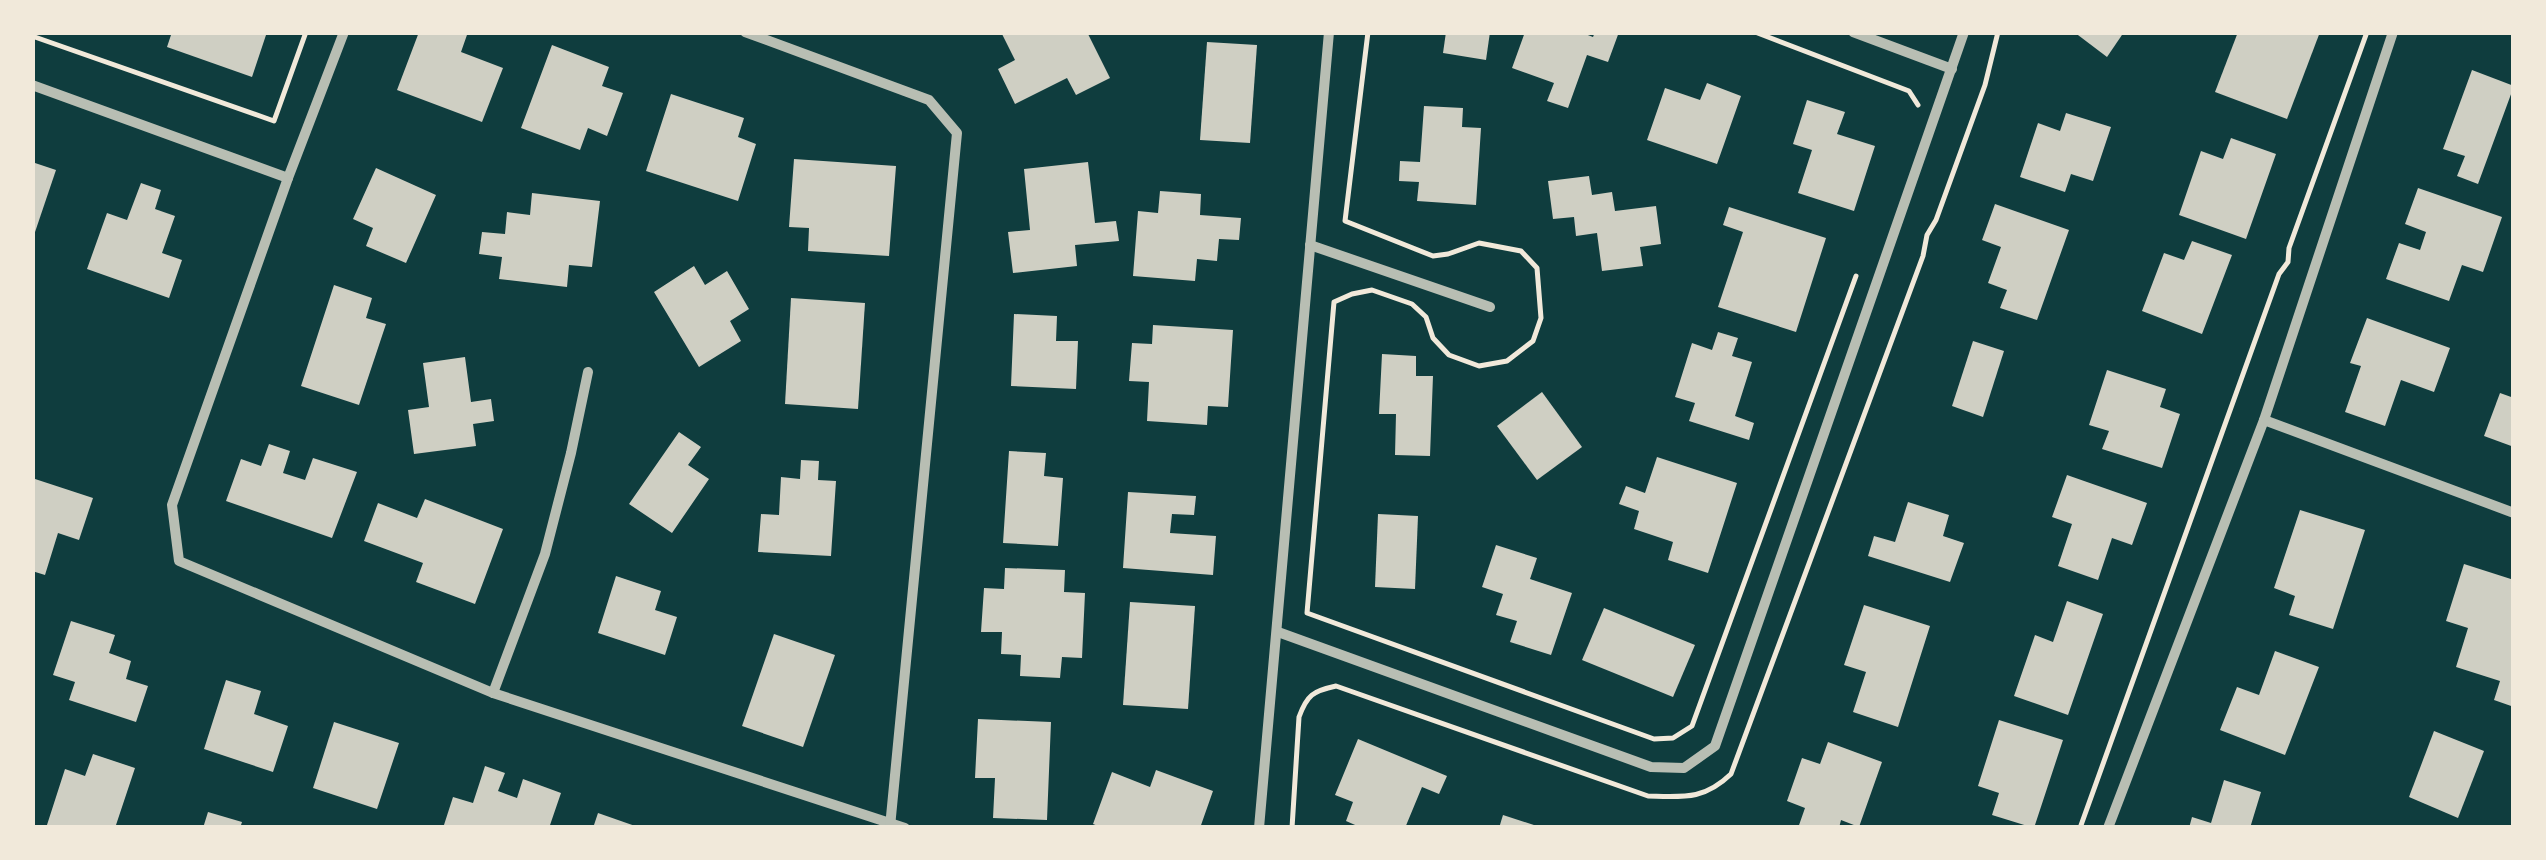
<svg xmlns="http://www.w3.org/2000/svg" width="2546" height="860" font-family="Mulish,sans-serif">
<rect width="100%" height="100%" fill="#0f3d3e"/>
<g fill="#cfcfc3">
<path d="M172 32H267L252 77 167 47Z"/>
<path d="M419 32H468L461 52 503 68 482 122 397 90Z"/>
<path d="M1001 32H1087L1110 78 1076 95 1067 78 1015 104 998 69 1015 60Z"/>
<path d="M1446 32H1490L1486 60 1443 53Z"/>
<path d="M1525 32H1580L1593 37 1595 32H1619L1608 62 1587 55 1568 108 1547 101 1554 83 1512 68Z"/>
<path d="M2074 32H2124L2107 57Z"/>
<path d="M2238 32H2320L2287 119 2215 92Z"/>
<path d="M1207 42 1257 45 1250 143 1200 140Z"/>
<path d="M552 45 609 67 602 86 623 93 607 136 588 128 580 150 521 128Z"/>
<path d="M2472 70 2514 86 2478 184 2457 176 2465 156 2443 149Z"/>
<path d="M1707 83 1741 96 1717 164 1647 140 1665 88 1700 100Z"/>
<path d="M671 94 744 118 738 137 756 144 738 201 646 171Z"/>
<path d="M1807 100 1845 112 1837 134 1875 146 1854 211 1798 193 1812 150 1793 144Z"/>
<path d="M1424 106 1463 108 1462 127 1481 128 1476 205 1417 201 1419 182 1399 181 1400 161 1420 162Z"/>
<path d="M2066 113 2111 127 2093 181 2071 174 2065 192 2020 177 2038 123 2060 131Z"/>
<path d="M2231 138 2276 154 2246 239 2179 215 2201 151 2223 159Z"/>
<path d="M794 159 896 166 889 256 808 251 809 228 789 227Z"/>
<path d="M32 162 56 170 33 238H32Z"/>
<path d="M1088 162 1095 223 1116 221 1119 241 1075 245 1077 266 1013 273 1008 232 1030 230 1024 169Z"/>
<path d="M376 168 436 195 406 263 366 246 373 228 353 219Z"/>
<path d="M1589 176 1592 195 1612 192 1615 211 1656 206 1661 244 1640 247 1643 266 1602 271 1597 233 1576 236 1574 217 1553 219 1548 181Z"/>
<path d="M141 183 161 190 155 209 175 216 162 253 182 260 169 298 87 269 107 213 127 220Z"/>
<path d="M2418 188 2502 217 2483 272 2462 265 2449 301 2386 279 2399 243 2420 250 2426 232 2405 224Z"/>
<path d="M1160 191 1201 194 1200 215 1241 218 1239 240 1219 239 1217 261 1197 259 1195 281 1133 276 1138 211 1158 213Z"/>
<path d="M532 193 600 201 592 267 569 265 567 287 499 279 502 257 479 254 482 232 505 234 507 212 530 215Z"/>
<path d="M1995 204 2069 230 2037 320 2000 308 2007 290 1988 283 2001 247 1982 240Z"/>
<path d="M1729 207 1826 238 1796 332 1718 307 1743 232 1723 225Z"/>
<path d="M2192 241 2232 255 2202 334 2142 311 2164 253 2184 260Z"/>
<path d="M694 266 705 285 727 271 749 309 730 321 741 341 699 367 654 292Z"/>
<path d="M334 285 372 298 366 318 386 324 359 405 301 386Z"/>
<path d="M791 298 865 303 858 409 785 404Z"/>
<path d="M1014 314 1057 316 1056 341H1078L1076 389 1011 386Z"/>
<path d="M2367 318 2450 348 2434 392 2401 380 2385 426 2345 412 2361 366 2350 363Z"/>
<path d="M1153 325 1233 330 1228 407 1208 406 1207 425 1147 421 1149 382 1129 381 1132 343 1152 344Z"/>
<path d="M1718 332 1738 338 1732 356 1752 362 1735 416 1754 423 1749 440 1689 421 1695 403 1675 397 1692 343 1712 350Z"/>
<path d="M1973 341 2004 351 1983 417 1952 406Z"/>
<path d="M1382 354 1416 356V376H1433L1430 456 1395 455 1396 414H1379Z"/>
<path d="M465 357 471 402 491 399 494 421 473 424 476 446 414 454 408 410 429 407 423 363Z"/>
<path d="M2107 370 2166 389 2160 407 2180 414 2162 468 2102 449 2109 431 2089 425Z"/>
<path d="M1542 392 1582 447 1537 480 1497 426Z"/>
<path d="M2500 393 2514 398V447L2484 436Z"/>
<path d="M679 432 701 447 688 465 709 479 672 533 629 504Z"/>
<path d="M269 444 290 451 283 473 305 480 313 458 357 472 332 538 226 501 241 459 261 466Z"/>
<path d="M1009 451 1046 453 1044 476 1063 478 1058 546 1003 543Z"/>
<path d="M1657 457 1737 483 1708 573 1668 560 1673 542 1634 529 1639 511 1619 504 1626 486 1645 493Z"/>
<path d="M801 460 819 461 818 480 836 481 831 556 758 552 761 514 779 515 781 477 800 479Z"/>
<path d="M2067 475 2147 503 2132 545 2112 538 2098 580 2058 566 2072 524 2052 517Z"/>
<path d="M32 478 93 498 79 540 58 533 45 575 32 571Z"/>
<path d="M1128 492 1196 496 1194 515 1172 514 1170 533 1216 536 1213 575 1123 568Z"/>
<path d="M425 499 503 529 475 604 416 582 423 563 364 541 378 503 417 518Z"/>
<path d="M1908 502 1949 515 1943 536 1964 543 1950 582 1868 556 1874 536 1895 542Z"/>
<path d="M2300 510 2365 530 2333 629 2289 615 2295 596 2274 588Z"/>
<path d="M1378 514 1418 516 1415 589 1375 587Z"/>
<path d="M1496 545 1537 558 1530 579 1572 593 1551 655 1510 642 1517 621 1496 615 1503 594 1482 587Z"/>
<path d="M2464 564 2514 580V707L2494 700 2500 681 2456 667 2468 628 2446 621Z"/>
<path d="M1005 568 1065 570 1064 592 1085 593 1082 658 1062 657 1060 678 1020 676 1021 655 1001 654 1002 632H981L984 588 1004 589Z"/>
<path d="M616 576 661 591 655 610 677 617 665 655 598 633Z"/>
<path d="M2067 601 2103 614 2068 715 2014 696 2035 635 2053 642Z"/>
<path d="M1130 602 1195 606 1188 709 1123 705Z"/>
<path d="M1864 605 1930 626 1898 727 1853 712 1866 672 1844 665Z"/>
<path d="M1604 608 1695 645 1673 697 1582 660Z"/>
<path d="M71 621 115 635 109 653 131 661 126 679 148 686 136 722 69 700 75 682 53 675Z"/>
<path d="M774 634 835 655 803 747 742 726Z"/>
<path d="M2275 651 2319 667 2285 755 2220 730 2237 687 2259 695Z"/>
<path d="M226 680 261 691 254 714 288 726 273 772 204 749Z"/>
<path d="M978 719 1051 722 1047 820 993 818 995 778H975Z"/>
<path d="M1999 720 2063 740 2034 828 1992 815 1999 793 1978 786Z"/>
<path d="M334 722 399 743 377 809 313 788Z"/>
<path d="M2434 731 2484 751 2458 818 2409 797Z"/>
<path d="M1358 739 1447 776 1439 794 1422 787 1405 828H1362L1346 821 1353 802 1335 795Z"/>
<path d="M1828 742 1882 762 1859 827 1841 820 1839 828H1798L1805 808 1787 801 1802 758 1820 764Z"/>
<path d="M93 754 135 768 115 828H46L65 769 85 776Z"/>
<path d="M485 766 505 773 498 791 517 798 523 779 561 793 549 828H443L453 797 473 803Z"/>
<path d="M1156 770 1213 791 1200 828H1103L1093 824 1112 772 1150 787Z"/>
<path d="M2224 780 2261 792 2250 828H2189L2192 817 2211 823Z"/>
<path d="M208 812 242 822 240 828H203Z"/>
<path d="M598 813 638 827V828H593Z"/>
<path d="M1503 815 1540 827V828H1499Z"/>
</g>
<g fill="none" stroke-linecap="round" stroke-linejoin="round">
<g stroke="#f1e9da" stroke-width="5">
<path d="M1368 32 1345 221 1433 256 1448 254 1479 243 1521 251 1537 268 1541 318 1533 341 1507 361 1479 366 1449 355 1433 338 1426 317 1412 304 1372 290 1352 294 1334 302 1307 613 1654 739 1673 738 1692 726 1856 276"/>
<path d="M1755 32 1909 91 1918 105"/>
<path d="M32 36 274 121 306 32"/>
<path d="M1292 828 1299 717C1307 695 1313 691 1336 686L1648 796C1684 797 1704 800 1731 774L1923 256 1927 235 1936 220 1985 85 1998 32"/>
<path d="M2080 828 2279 274 2288 262 2289 248 2367 32"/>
</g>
<g stroke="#b8beb3" stroke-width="10">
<path d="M344 32 288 178 172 505 179 561 493 693 905 828"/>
<path d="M745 32 929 100 957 133 890 827"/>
<path d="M1853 32 1952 69"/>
<path d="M32 85 288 178"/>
<path d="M1310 245 1490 307"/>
<path d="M2264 420 2514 513"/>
<path d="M1278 632 1651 767 1684 768 1715 746 1964 32"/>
<path d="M493 693 545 554 571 453 588 372"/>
<path d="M1259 828 1329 32"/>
<path d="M2108 828 2264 420 2393 32"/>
</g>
</g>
<rect width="2546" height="860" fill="none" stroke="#f1e9da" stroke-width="70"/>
</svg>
